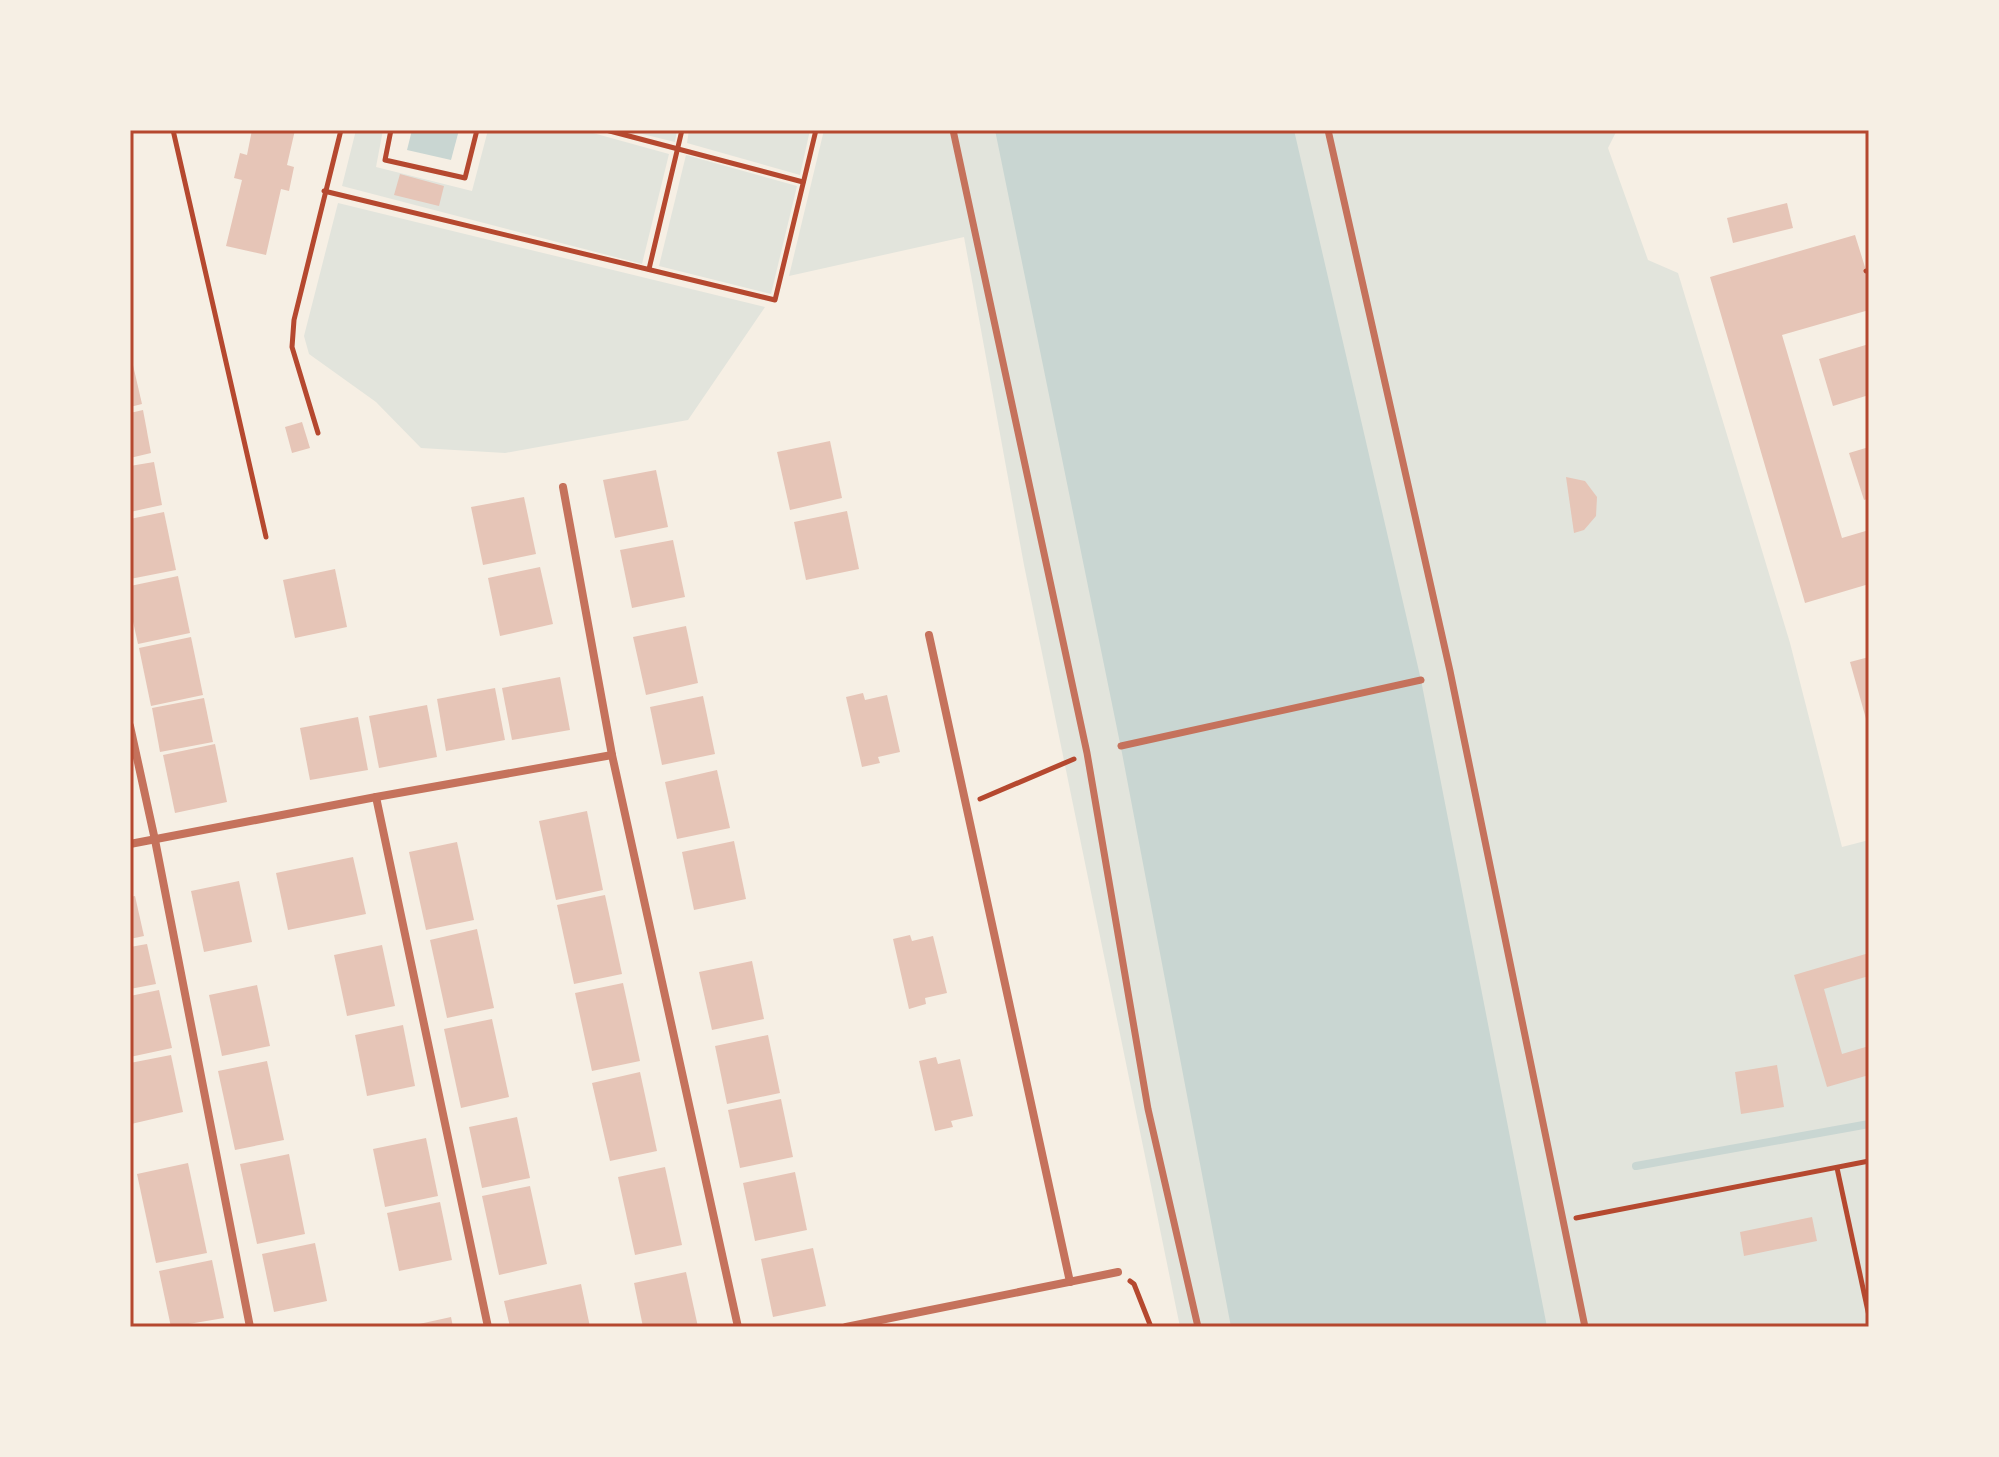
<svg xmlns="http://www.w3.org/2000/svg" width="1999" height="1457" font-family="Commissioner,sans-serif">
<rect width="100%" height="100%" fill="#f6efe4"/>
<g fill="#e2e4dc">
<path d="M356 130H383L376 167 472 191 488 130H582L669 154 642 264 342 186Z"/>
<path d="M626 130H677L675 142Z"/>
<path d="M689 130H810L800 175 687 143Z"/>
<path d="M824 130H1617L1608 148 1648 260 1678 273 1790 643 1842 847 1869 840V1327H1180L1024 565 964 237 789 276Z"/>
<path d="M686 155 797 186 771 294 659 266Z"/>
<path d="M338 203 765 307 688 420 505 453 421 448 376 402 309 354 304 336Z"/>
</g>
<g fill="#c9d6d2">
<path d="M412 130H459L451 160 407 150Z"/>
<path d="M995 130H1294L1421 680 1547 1327H1231L1122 753Z"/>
</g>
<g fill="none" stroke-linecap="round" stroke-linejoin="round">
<path stroke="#c9d6d2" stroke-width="8" d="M1636 1166 1869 1124"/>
</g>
<g fill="#e6c5b7">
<path d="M252 130H295L287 165 294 167 289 191 281 189 266 255 226 246 242 180 234 178 240 153 247 155Z"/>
<path d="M400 174 444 186 439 206 394 195Z"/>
<path d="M1787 203 1793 228 1733 243 1727 218Z"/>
<path d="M1855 235 1869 280V310L1782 335 1842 538 1869 530V584L1805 603 1710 277Z"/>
<path d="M1869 344V395L1833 406 1819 359Z"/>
<path d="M130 352 142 404 130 407Z"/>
<path d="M143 410 151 453 130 458V413Z"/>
<path d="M302 422 310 448 292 453 285 427Z"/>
<path d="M830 441 842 498 790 510 777 452Z"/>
<path d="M1869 447V498L1864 500 1849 453Z"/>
<path d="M154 462 162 505 130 512V466Z"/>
<path d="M656 470 668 527 615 538 603 480Z"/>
<path d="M1566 477 1585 481 1597 497 1596 516 1584 530 1574 533Z"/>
<path d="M524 497 536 554 483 565 471 507Z"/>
<path d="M847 511 859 569 806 580 794 522Z"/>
<path d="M164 512 176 570 130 579V519Z"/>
<path d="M673 540 685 597 632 608 620 550Z"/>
<path d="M540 567 553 624 500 636 488 578Z"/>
<path d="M335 569 347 627 295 638 283 580Z"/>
<path d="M178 576 190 633 138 644 130 608V586Z"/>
<path d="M686 626 698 683 646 695 633 637Z"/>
<path d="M191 637 203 695 151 706 139 648Z"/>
<path d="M1869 657V726H1868L1850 662Z"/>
<path d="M560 677 570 730 512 740 502 688Z"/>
<path d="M495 688 505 740 446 751 437 699Z"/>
<path d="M863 693 865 700 887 695 900 752 878 757 880 763 862 767 846 697Z"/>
<path d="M703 696 715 754 662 765 650 707Z"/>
<path d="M204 698 213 742 160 752 152 708Z"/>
<path d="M427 705 437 757 379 768 369 716Z"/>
<path d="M358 717 368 770 310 780 300 728Z"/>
<path d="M215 744 227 802 175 813 163 755Z"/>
<path d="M717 770 730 828 677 839 665 782Z"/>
<path d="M587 811 603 890 556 900 539 821Z"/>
<path d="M734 841 746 899 694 910 682 852Z"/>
<path d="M457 842 474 920 426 930 409 852Z"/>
<path d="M353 857 366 914 288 930 276 873Z"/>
<path d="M239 881 252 942 204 952 191 891Z"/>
<path d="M605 895 622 974 574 984 557 905Z"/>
<path d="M135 896 144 936 130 939V897Z"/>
<path d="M477 929 494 1008 447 1018 430 940Z"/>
<path d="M910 935 912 941 933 936 947 993 925 998 926 1004 909 1009 893 939Z"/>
<path d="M147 944 156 984 130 989V947Z"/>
<path d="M382 945 395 1006 347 1016 334 955Z"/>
<path d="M1869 953V976L1824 989 1842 1054 1869 1046V1075L1827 1087 1794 975Z"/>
<path d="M752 961 764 1019 712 1030 699 972Z"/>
<path d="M623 983 640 1061 592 1071 575 993Z"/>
<path d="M257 985 270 1046 222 1056 209 995Z"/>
<path d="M159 990 172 1048 130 1057V996Z"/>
<path d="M492 1019 509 1097 461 1108 444 1029Z"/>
<path d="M403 1025 415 1086 367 1096 355 1035Z"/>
<path d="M768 1035 780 1093 727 1104 715 1046Z"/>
<path d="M171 1055 183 1112 131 1124 130 1063Z"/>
<path d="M936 1057 938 1064 960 1059 973 1116 951 1121 953 1127 935 1131 919 1061Z"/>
<path d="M267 1061 284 1140 235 1150 218 1071Z"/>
<path d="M1777 1065 1784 1107 1741 1114 1735 1072Z"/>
<path d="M640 1072 657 1151 610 1161 592 1083Z"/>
<path d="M781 1099 793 1157 740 1168 728 1110Z"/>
<path d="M517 1117 530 1178 482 1188 469 1127Z"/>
<path d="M426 1138 438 1196 385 1207 373 1149Z"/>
<path d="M289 1154 305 1234 257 1244 240 1164Z"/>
<path d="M188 1163 207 1253 156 1263 137 1174Z"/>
<path d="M665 1167 682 1245 635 1255 618 1177Z"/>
<path d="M795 1172 807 1230 755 1241 743 1183Z"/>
<path d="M530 1186 547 1264 499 1275 482 1196Z"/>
<path d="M440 1202 452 1260 399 1271 387 1213Z"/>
<path d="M1812 1217 1817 1241 1744 1256 1740 1232Z"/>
<path d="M315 1243 327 1301 274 1312 262 1254Z"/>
<path d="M813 1248 826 1306 773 1317 761 1259Z"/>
<path d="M212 1260 224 1318 171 1327 159 1271Z"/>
<path d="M686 1272 698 1327H643L634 1283Z"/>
<path d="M581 1284 590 1327H510L504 1301Z"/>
<path d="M451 1317 453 1327H411L410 1326Z"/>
</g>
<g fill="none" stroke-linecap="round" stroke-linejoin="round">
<g stroke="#b5482f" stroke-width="5">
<path d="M173 130 266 537"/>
<path d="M391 130 385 160 465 178 477 130"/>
<path d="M606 130 803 182"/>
<path d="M324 191 775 300 816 130"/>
<path d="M649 269 682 130"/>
<path d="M1866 271 1869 270"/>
<path d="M318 433 292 347 294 320 341 130"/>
<path d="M980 799 1074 759"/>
<path d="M1837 1168 1869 1316"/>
<path d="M1576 1218 1869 1161"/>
<path d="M1130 1281 1134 1284 1151 1327"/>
</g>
<g stroke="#c5725c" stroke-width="7">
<path d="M953 130 1087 753 1148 1109 1198 1327"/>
<path d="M1328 130 1450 671 1585 1327"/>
<path d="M1121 746 1421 680"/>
</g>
<g stroke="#c5725c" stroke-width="8">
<path d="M563 487 612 755 738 1327"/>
<path d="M929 635 1070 1282"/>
<path d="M130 726 155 840 250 1327"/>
<path d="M376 797 488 1327"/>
<path d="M130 844 376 797 612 755"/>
<path d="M846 1327 1118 1272"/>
</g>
</g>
<rect width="1999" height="1457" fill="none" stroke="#f6efe4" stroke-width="264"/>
<rect x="132" y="132" width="1735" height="1193" fill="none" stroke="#b5482f" stroke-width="3"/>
</svg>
